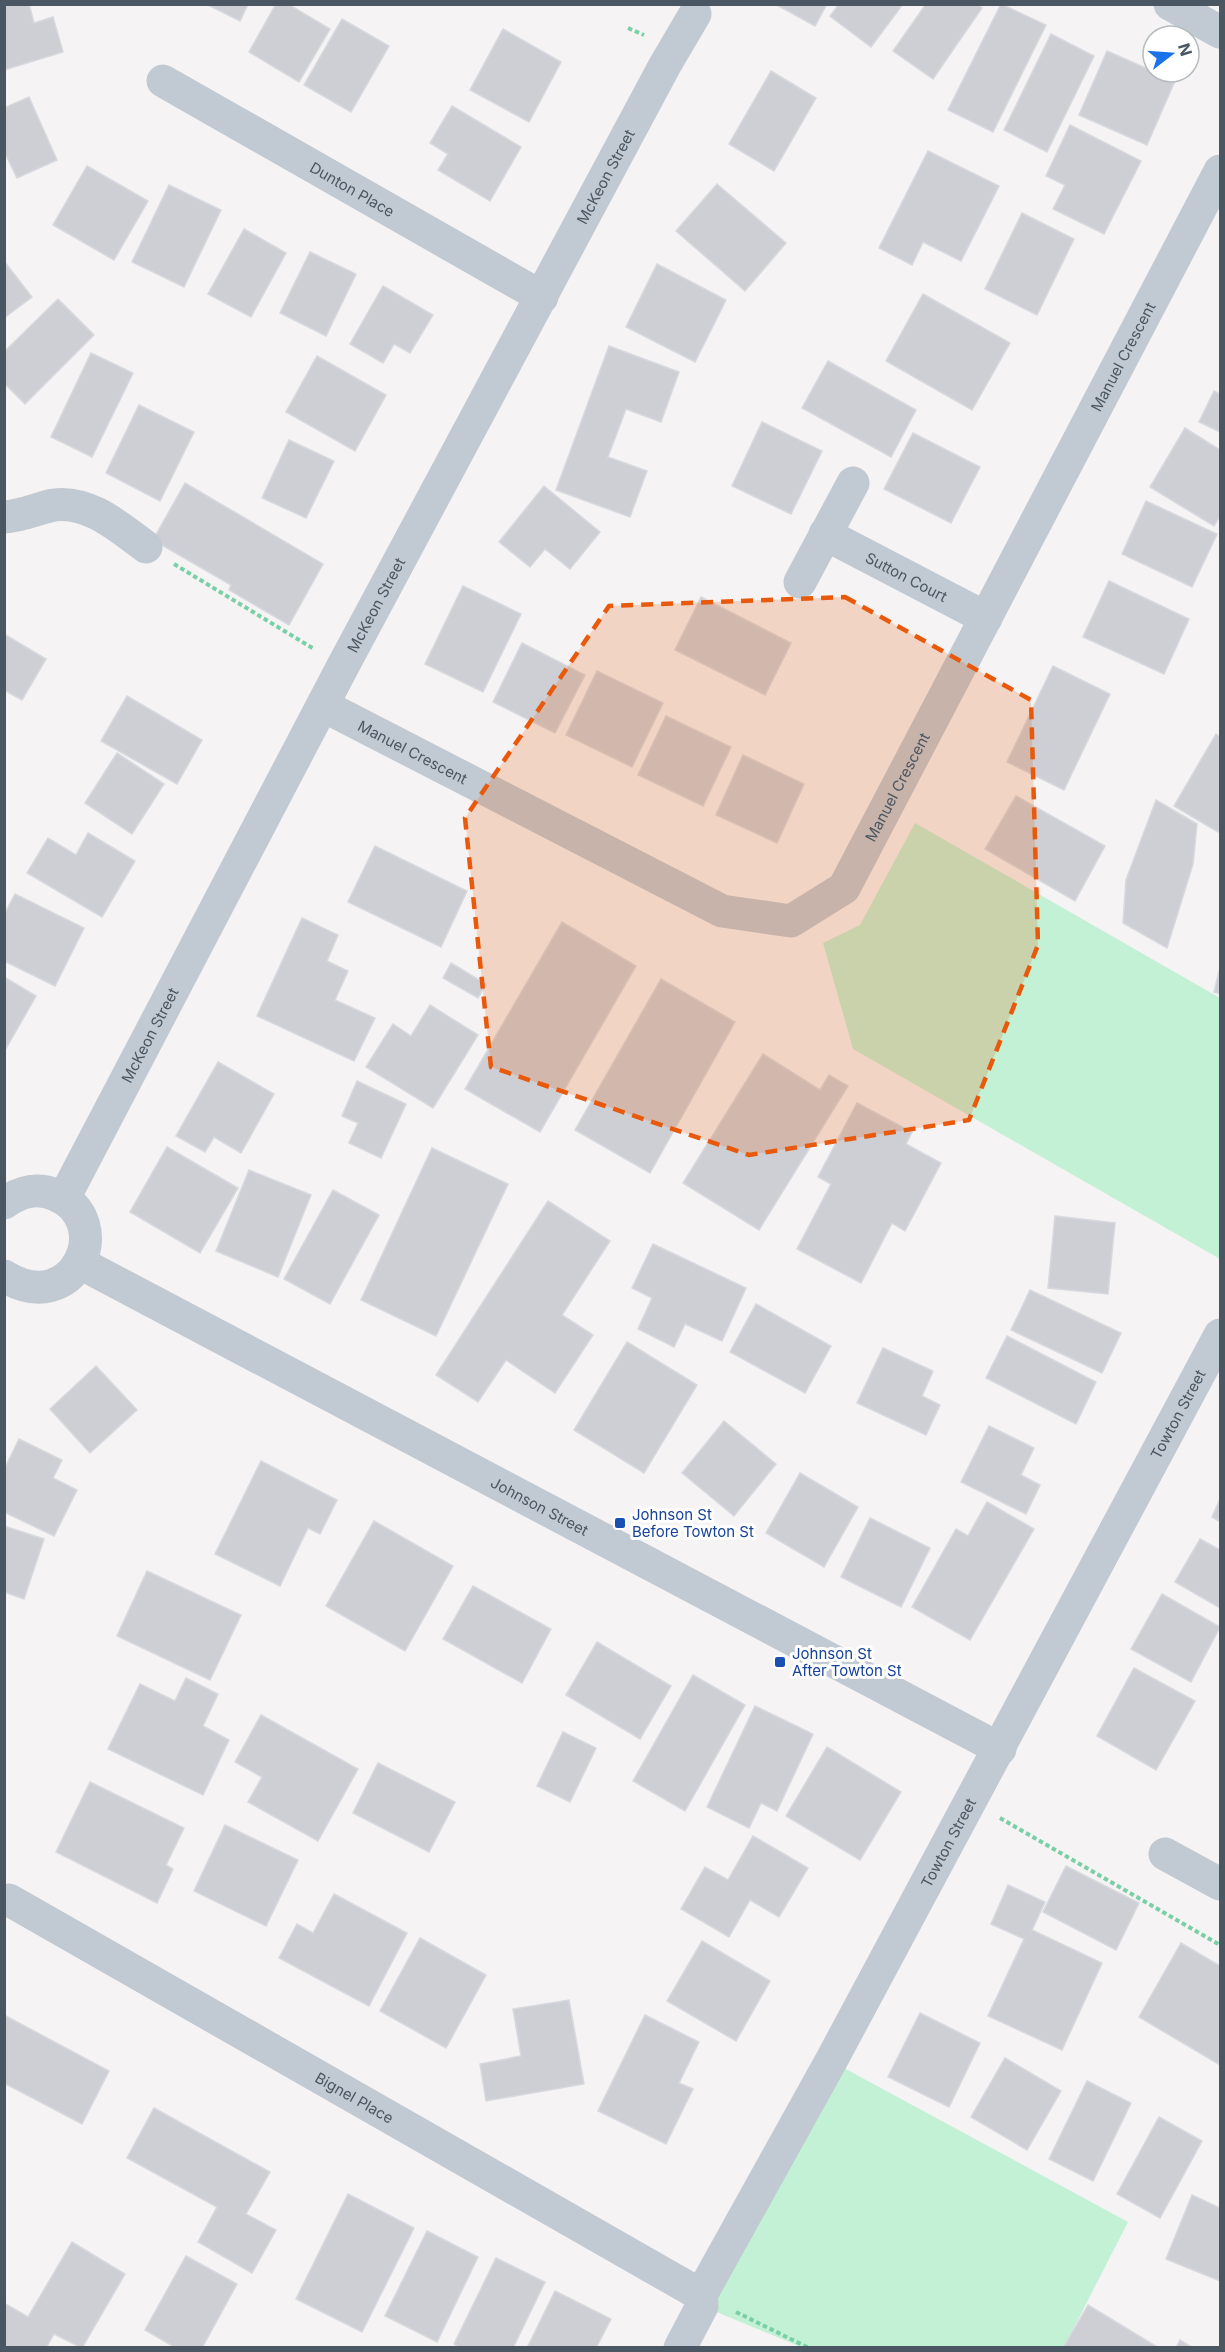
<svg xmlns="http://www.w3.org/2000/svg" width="1225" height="2352" font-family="Inter,sans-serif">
<rect width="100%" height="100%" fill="#f5f3f3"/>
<g fill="#c3f1d5">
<path d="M915 823 1220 998V1259L853 1049 823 943 860 925Z"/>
<path d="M831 2061 1128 2222 1064 2347H801L702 2306Z"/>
</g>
<g fill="#cdcfd5" stroke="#d7d9de" stroke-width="1.5">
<path d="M4 4H29L34 23 53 17 63 52 4 70Z"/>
<path d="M206 4H248L240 21Z"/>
<path d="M276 4H288L330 29 299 82 249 52Z"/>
<path d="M775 4H827L815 26Z"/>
<path d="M839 4H903L871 47 830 16Z"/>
<path d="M926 4H977L982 8 933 79 893 51Z"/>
<path d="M1001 4 1046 25 993 132 948 110Z"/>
<path d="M342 19 389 46 351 112 304 85Z"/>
<path d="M503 29 561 62 529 122 470 90Z"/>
<path d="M1051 34 1094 56 1047 152 1004 130Z"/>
<path d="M1107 51 1175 81 1147 145 1079 115Z"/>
<path d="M771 71 816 98 774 171 729 144Z"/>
<path d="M29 97 57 160 17 178 4 151V108Z"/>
<path d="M452 106 521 147 490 201 438 170 448 154 430 143Z"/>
<path d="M1070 125 1141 161 1104 234 1053 209 1065 185 1046 176Z"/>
<path d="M928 151 999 186 961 261 923 242 912 265 879 248Z"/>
<path d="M87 166 148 201 114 260 53 225Z"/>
<path d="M717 184 786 243 745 291 676 231Z"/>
<path d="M169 185 221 210 184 287 132 262Z"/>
<path d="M1022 213 1074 239 1037 315 985 289Z"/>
<path d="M244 229 286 253 251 317 208 294Z"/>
<path d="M310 252 356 274 326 336 280 313Z"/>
<path d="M4 261 32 297 4 318Z"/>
<path d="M657 264 726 300 695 362 626 327Z"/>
<path d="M383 286 433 315 410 353 394 344 383 363 350 344Z"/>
<path d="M923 294 1010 343 972 410 886 361Z"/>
<path d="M58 299 94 335 25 404 4 383V352Z"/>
<path d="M609 346 679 372 661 422 626 409 608 457 647 471 630 517 556 490Z"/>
<path d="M91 353 133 373 92 457 51 437Z"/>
<path d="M317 356 386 395 355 451 286 412Z"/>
<path d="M828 361 916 410 891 457 802 408Z"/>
<path d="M1214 391 1220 394V432L1199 422Z"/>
<path d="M139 405 194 432 160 501 106 473Z"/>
<path d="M762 422 822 451 791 514 732 486Z"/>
<path d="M1185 428 1220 450V516L1214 526 1150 487Z"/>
<path d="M913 433 980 467 951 523 884 489Z"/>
<path d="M289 440 334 461 306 518 262 498Z"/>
<path d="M185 483 323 564 289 625 229 590 231 585 153 540Z"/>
<path d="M544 486 600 532 570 569 545 549 530 567 499 542Z"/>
<path d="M1146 501 1217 534 1192 587 1122 554Z"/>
<path d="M1109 581 1189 619 1164 674 1083 637Z"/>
<path d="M463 586 521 614 483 692 425 664Z"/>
<path d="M701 597 791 643 765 695 675 650Z"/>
<path d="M4 634 46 659 22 700 4 690Z"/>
<path d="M522 643 585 675 555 733 493 702Z"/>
<path d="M1053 666 1110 694 1064 790 1007 762Z"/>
<path d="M597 671 663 703 632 767 566 735Z"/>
<path d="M127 696 202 740 177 784 101 741Z"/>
<path d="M666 716 731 747 703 806 638 775Z"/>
<path d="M1216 734 1220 737V828L1218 832 1174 806Z"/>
<path d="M117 753 164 784 132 834 85 803Z"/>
<path d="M743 755 804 784 777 843 716 815Z"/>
<path d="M1016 796 1105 846 1075 901 985 849Z"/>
<path d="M1156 800 1197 824 1193 864 1167 948 1123 923 1126 880Z"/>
<path d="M88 833 135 861 102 917 27 873 48 838 76 855Z"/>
<path d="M375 846 467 891 441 947 348 902Z"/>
<path d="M15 894 84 928 55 986 4 961V915Z"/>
<path d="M302 918 338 935 327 961 348 971 335 1000 375 1018 354 1061 257 1016Z"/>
<path d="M562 922 636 966 540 1132 465 1089Z"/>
<path d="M451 963 486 984 478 998 443 978Z"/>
<path d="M1220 967V994L1214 992Z"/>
<path d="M4 977 36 996 4 1052Z"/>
<path d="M661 979 735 1022 650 1173 575 1130Z"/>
<path d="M430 1005 478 1035 433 1108 366 1067 393 1024 411 1036Z"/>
<path d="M763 1054 820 1090 829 1075 848 1086 759 1230 683 1183Z"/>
<path d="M218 1062 274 1094 241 1153 214 1137 205 1152 176 1136Z"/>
<path d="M357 1081 406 1104 381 1158 349 1143 358 1123 342 1116Z"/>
<path d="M857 1103 912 1132 906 1144 941 1163 905 1231 892 1223 861 1283 797 1249 831 1184 818 1177Z"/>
<path d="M167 1147 238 1188 200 1253 130 1212Z"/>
<path d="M432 1148 508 1184 436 1336 361 1300Z"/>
<path d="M249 1170 311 1195 278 1277 216 1251Z"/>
<path d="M333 1190 379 1215 330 1304 284 1279Z"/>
<path d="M548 1201 610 1241 562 1315 593 1335 555 1393 506 1360 478 1402 436 1375Z"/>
<path d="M1055 1216 1115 1223 1108 1294 1048 1288Z"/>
<path d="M653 1244 746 1288 722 1341 685 1324 674 1347 638 1329 652 1298 632 1288Z"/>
<path d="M1030 1290 1121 1333 1102 1373 1011 1330Z"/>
<path d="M756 1304 831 1346 805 1393 730 1352Z"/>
<path d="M1007 1336 1096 1382 1076 1424 986 1378Z"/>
<path d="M627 1342 697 1385 644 1473 574 1430Z"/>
<path d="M883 1348 933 1371 922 1396 940 1405 926 1435 857 1403Z"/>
<path d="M96 1366 137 1410 90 1453 50 1409Z"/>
<path d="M724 1421 776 1464 734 1516 682 1473Z"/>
<path d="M989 1426 1034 1448 1021 1475 1040 1485 1026 1514 961 1482Z"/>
<path d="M19 1439 62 1460 53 1478 77 1490 54 1536 4 1512V1470Z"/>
<path d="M261 1461 337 1500 320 1534 308 1528 280 1586 215 1554Z"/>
<path d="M800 1473 858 1507 824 1567 766 1533Z"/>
<path d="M1220 1499V1522L1212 1517Z"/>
<path d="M987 1502 1034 1529 970 1640 912 1607 956 1529 968 1536Z"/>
<path d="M870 1518 930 1548 901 1607 841 1577Z"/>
<path d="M374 1521 453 1566 405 1651 326 1606Z"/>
<path d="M4 1526 44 1539 24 1599 4 1592Z"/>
<path d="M1200 1539 1220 1550V1608L1175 1582Z"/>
<path d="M147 1571 241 1615 210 1680 117 1636Z"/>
<path d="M473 1586 551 1629 522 1683 443 1639Z"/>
<path d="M1162 1594 1220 1627 1191 1682 1131 1649Z"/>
<path d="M597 1642 671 1686 640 1739 566 1695Z"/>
<path d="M1134 1668 1195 1701 1156 1770 1097 1736Z"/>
<path d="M693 1675 745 1705 685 1811 633 1781Z"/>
<path d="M186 1678 218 1694 203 1726 229 1740 203 1795 108 1749 140 1684 175 1701Z"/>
<path d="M755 1706 813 1734 777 1811 761 1803 749 1828 707 1807Z"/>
<path d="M261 1715 358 1769 318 1841 248 1802 262 1777 235 1762Z"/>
<path d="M563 1732 596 1748 570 1802 537 1786Z"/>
<path d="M827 1747 901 1792 860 1860 786 1816Z"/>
<path d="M378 1763 455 1802 429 1852 353 1813Z"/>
<path d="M90 1782 184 1828 166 1865 173 1869 157 1903 56 1852Z"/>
<path d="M225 1825 298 1860 266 1926 194 1891Z"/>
<path d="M753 1836 808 1868 779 1917 750 1900 729 1937 681 1909 705 1867 728 1880Z"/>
<path d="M1066 1866 1139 1903 1116 1950 1043 1912Z"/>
<path d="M1008 1885 1045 1902 1032 1930 1102 1963 1062 2050 988 2016 1024 1939 991 1924Z"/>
<path d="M334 1894 407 1933 369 2006 279 1958 297 1924 313 1933Z"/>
<path d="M420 1938 486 1975 446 2048 380 2011Z"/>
<path d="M702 1941 770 1981 736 2041 667 2001Z"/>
<path d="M1181 1943 1220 1966V2065L1139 2017Z"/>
<path d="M569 2000 584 2084 486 2101 480 2064 521 2056 513 2009Z"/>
<path d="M920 2013 980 2043 949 2107 888 2077Z"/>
<path d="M4 2015 109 2071 82 2124 4 2083Z"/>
<path d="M645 2015 699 2042 679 2083 693 2089 666 2144 598 2111Z"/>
<path d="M1005 2058 1061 2091 1027 2150 971 2117Z"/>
<path d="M1087 2081 1131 2103 1093 2181 1049 2159Z"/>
<path d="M154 2108 270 2172 246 2214 276 2230 252 2273 198 2242 217 2207 127 2158Z"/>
<path d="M1159 2117 1202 2141 1160 2218 1117 2194Z"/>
<path d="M348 2194 414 2228 362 2332 296 2299Z"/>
<path d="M1192 2195 1220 2208V2281L1166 2259Z"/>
<path d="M427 2231 478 2257 437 2342 385 2316Z"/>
<path d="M72 2242 125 2274 82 2348 54 2334 46 2348H4V2303L28 2317Z"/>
<path d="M186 2256 237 2284 202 2348H176L145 2330Z"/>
<path d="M496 2258 545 2282 513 2348H460L454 2344Z"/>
<path d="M555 2291 611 2319 596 2348H527Z"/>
<path d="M1088 2305 1159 2348H1063Z"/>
<path d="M1180 2340 1193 2348H1176Z"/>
</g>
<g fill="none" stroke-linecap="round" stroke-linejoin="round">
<g stroke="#7ad0a6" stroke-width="4" stroke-dasharray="4.5 3" stroke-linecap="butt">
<path d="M628 28 644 35"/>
<path d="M174 564 314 649"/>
<path d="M1000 1818 1220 1945"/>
<path d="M736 2312 809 2348"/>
</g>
<g stroke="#c1cad2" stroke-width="33">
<path d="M1170 4 1220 32"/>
<path id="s1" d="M163 81 542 297"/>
<path d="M4 517C22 516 38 508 54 505 89 500 120 528 146 547"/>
<path id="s2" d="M825 534 986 618"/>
<path d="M800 582 853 483"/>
<path id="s3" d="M324 706 722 911 791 921 844 888 1220 171"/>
<path id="s4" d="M64 1198 344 664 665 65 695 14"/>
<path d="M4 1203C21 1191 37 1187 56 1195 117 1221 75 1320 4 1276"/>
<path id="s5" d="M80 1263 1000 1749"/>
<path d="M1165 1854 1220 1884"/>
<path id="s6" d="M9 1900 701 2295"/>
<path id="s7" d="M680 2348 702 2306 701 2295 831 2061 1220 1335"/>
</g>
</g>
<path fill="#e8590c" fill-opacity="0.2" stroke="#e8590c" stroke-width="4.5" stroke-dasharray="12 8" stroke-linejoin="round" d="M845 597 1031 700 1038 945 969 1120 749 1155 491 1067 465 818 609 606Z"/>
<g fill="#1a4fb4" stroke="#fff" stroke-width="2">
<rect x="614" y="1517" width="12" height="12" rx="3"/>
<rect x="774" y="1656" width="12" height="12" rx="3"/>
</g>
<g text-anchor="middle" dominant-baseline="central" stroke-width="6" stroke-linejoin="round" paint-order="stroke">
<g font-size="15" fill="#4a5661" stroke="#fff">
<text stroke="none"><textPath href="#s4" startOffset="1156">McKeon Street</textPath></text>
<text stroke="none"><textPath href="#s1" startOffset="218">Dunton Place</textPath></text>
<text stroke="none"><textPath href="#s3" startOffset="1180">Manuel Crescent</textPath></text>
<text stroke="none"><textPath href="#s2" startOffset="92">Sutton Court</textPath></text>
<text stroke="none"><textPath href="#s4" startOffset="670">McKeon Street</textPath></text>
<text stroke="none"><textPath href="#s3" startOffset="100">Manuel Crescent</textPath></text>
<text stroke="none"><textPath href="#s3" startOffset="694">Manuel Crescent</textPath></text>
<text stroke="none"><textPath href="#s4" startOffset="184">McKeon Street</textPath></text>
<text stroke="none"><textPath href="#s7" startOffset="1060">Towton Street</textPath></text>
<text stroke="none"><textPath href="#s5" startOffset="520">Johnson Street</textPath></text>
<text stroke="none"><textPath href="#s7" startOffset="574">Towton Street</textPath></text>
<text stroke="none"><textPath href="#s6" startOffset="398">Bignel Place</textPath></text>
</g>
<g font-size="15" fill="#164399" stroke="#fff" text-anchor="start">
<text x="632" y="1514">Johnson St<tspan x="632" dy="17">Before Towton St</tspan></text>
<text x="792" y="1653">Johnson St<tspan x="792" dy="17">After Towton St</tspan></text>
</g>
</g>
<rect width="1225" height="2352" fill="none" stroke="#4a5661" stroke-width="12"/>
<g transform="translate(1171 54) rotate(73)"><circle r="28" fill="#ffffff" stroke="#b7bbc0" stroke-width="1.5"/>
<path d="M0-4.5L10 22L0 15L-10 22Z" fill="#1a73e8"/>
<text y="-9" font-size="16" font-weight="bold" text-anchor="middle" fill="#4a5661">N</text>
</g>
</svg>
